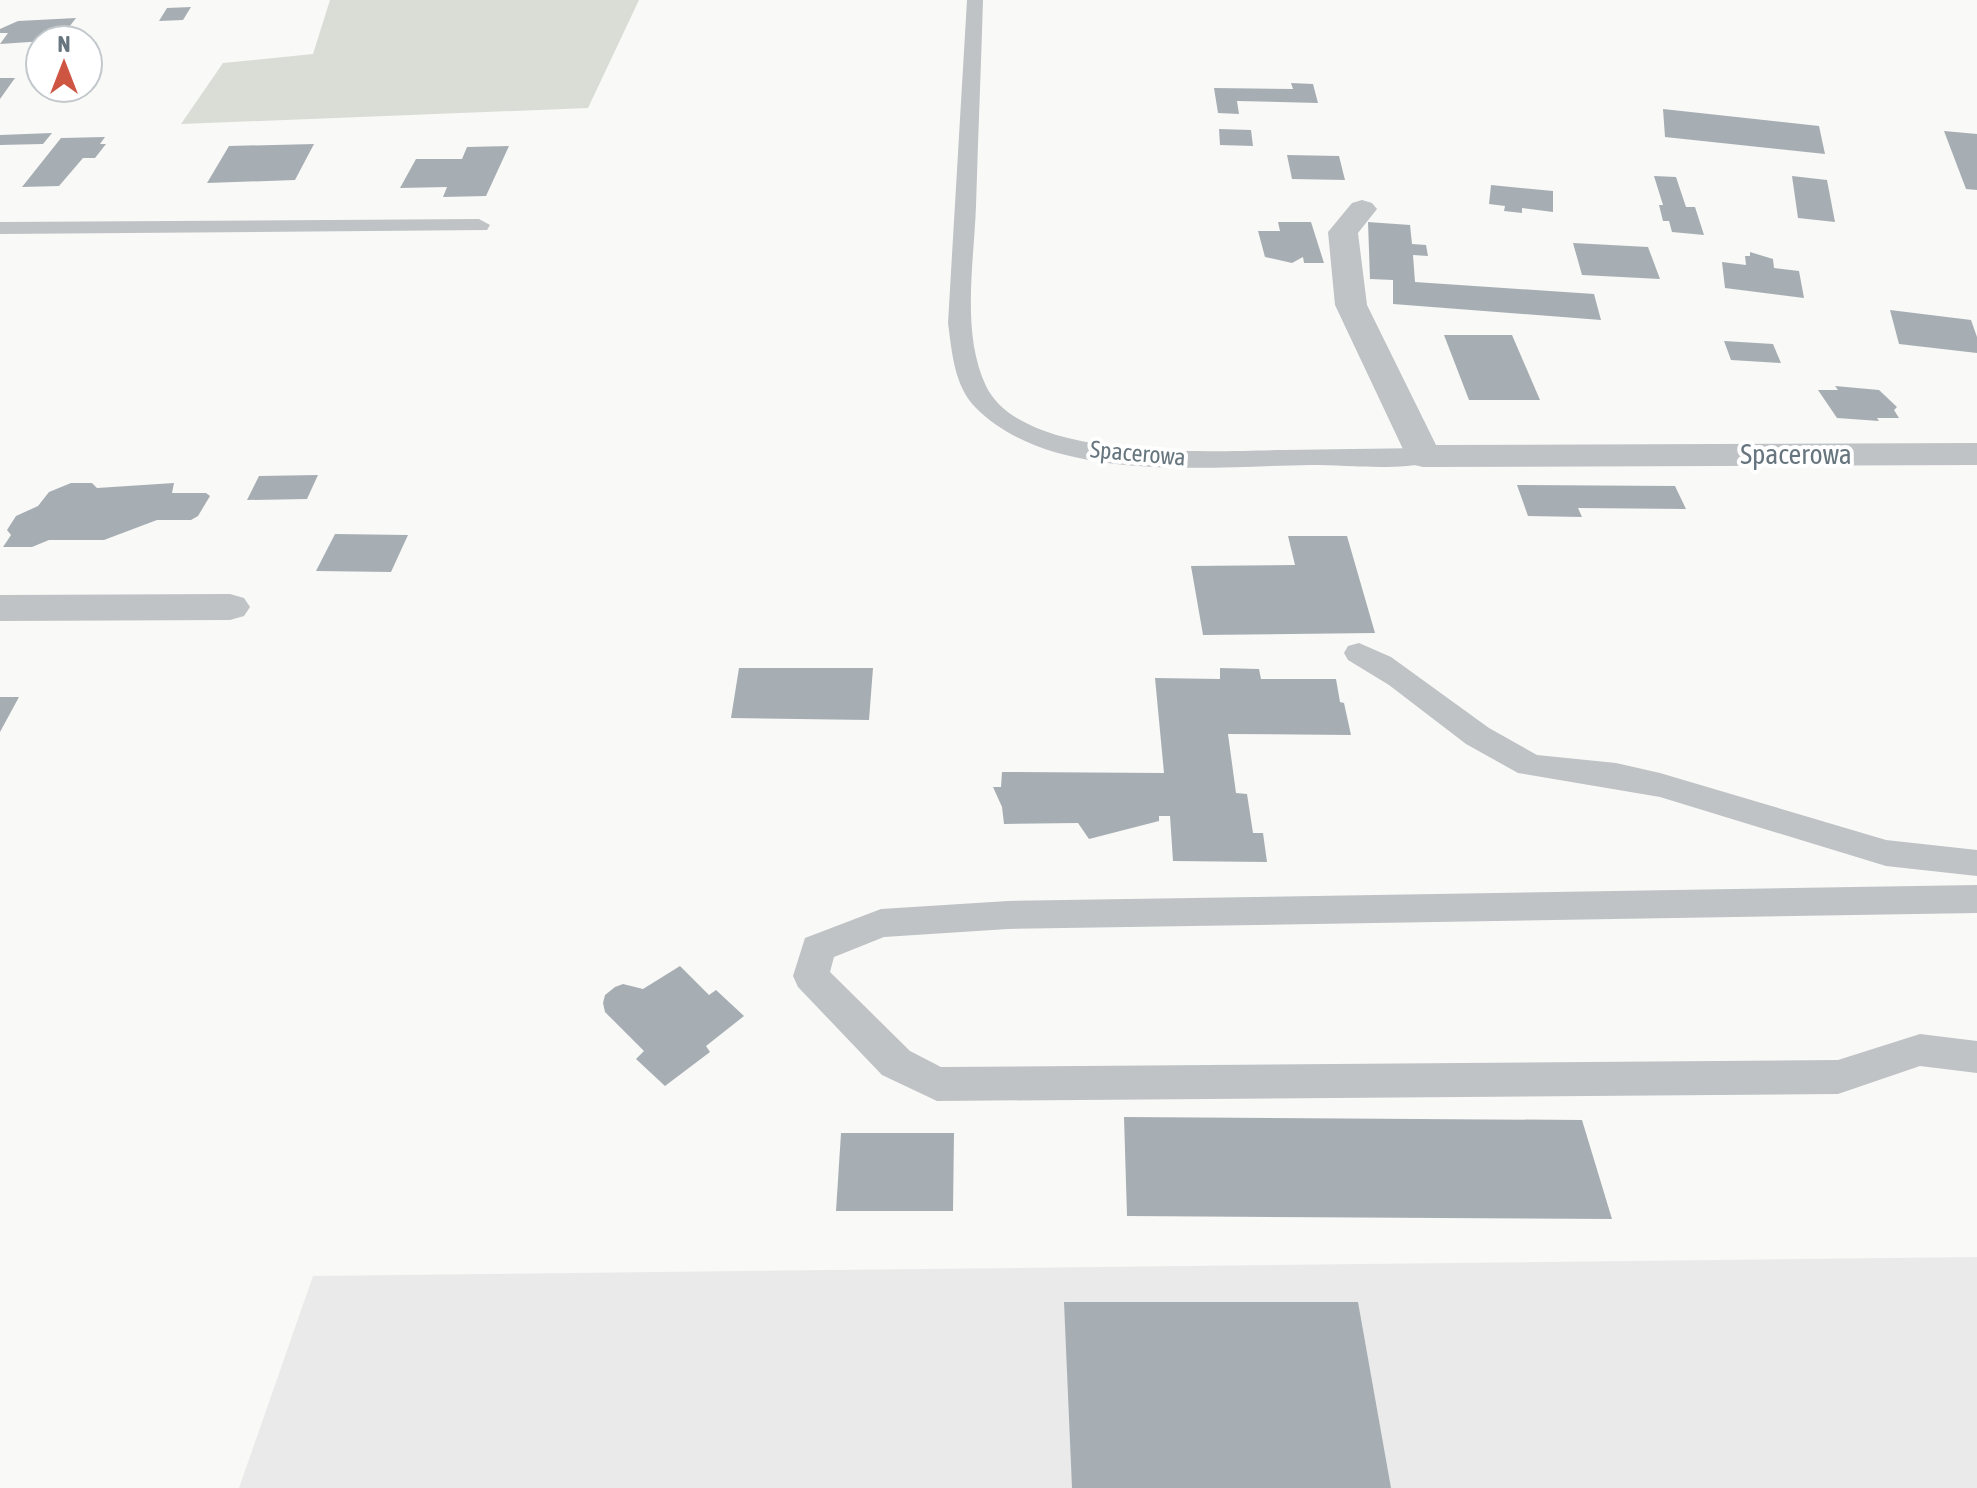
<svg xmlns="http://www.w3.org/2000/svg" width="1977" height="1488" font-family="'Asap Condensed',sans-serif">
<rect width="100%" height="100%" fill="#f9f9f7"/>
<path fill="#eaeaea" d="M1977 1257V1488H239L313 1276Z"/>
<path fill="#d9ddd6" d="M330 0H639L588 108 181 124 223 63 313 54Z"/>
<g fill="#a7aeb3">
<path d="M191 7 183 20 159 21 167 8Z"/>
<path d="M76 18 59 40 0 44 8 33H0V29L18 21Z"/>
<path d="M0 78H15L0 99Z"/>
<path d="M1291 83 1313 84 1318 103 1237 101 1239 114 1218 113 1214 88 1293 89Z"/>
<path d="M1663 109 1819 126 1825 154 1665 137Z"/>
<path d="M1219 129 1251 130 1253 146 1220 145Z"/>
<path d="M1944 131 1977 134V190L1966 189Z"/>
<path d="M52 133 43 144 0 145V135Z"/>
<path d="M105 137 100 144H106L95 158H83L59 186 22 187 61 138Z"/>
<path d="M314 144 295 180 207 183 229 146Z"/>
<path d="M509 146 486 196 443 197 447 187 400 188 416 159H462L467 147Z"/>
<path d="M1287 155 1339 156 1345 180 1292 179Z"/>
<path d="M1654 176 1676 177 1686 207H1695L1704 235 1672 232 1669 221H1663L1659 205H1663Z"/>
<path d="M1792 176 1827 180 1835 222 1798 218Z"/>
<path d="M1491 185 1553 191V212L1522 208V213L1504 211 1505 206 1489 204Z"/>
<path d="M1278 222H1311L1324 263H1304L1303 257 1292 263 1265 257 1258 231H1280Z"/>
<path d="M1368 222 1410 225 1412 244 1426 245 1428 256 1413 255 1415 282 1594 294 1601 320 1393 304V280L1370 279Z"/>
<path d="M1573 243 1648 247 1660 279 1582 275Z"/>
<path d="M1750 252 1773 259 1774 268 1799 271 1804 298 1725 288 1722 262 1746 265 1745 256H1750Z"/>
<path d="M1890 310 1971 320 1977 337V353L1899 344Z"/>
<path d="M1444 335H1512L1540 400H1469Z"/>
<path d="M1724 341 1773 344 1781 363 1731 360Z"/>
<path d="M1835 386 1879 390 1897 407 1894 410 1899 418H1877L1879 421 1837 418 1818 390H1838Z"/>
<path d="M318 475 307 499 247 500 259 476Z"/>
<path d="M71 483H92L97 488 174 483 172 493H206L210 496 198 516 191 520H157L104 540H49L32 547H3L11 535 7 530 16 516 38 506 49 492Z"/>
<path d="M1517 485 1675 486 1686 509 1578 508 1582 517 1528 516Z"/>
<path d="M335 534 408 535 391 572 316 571Z"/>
<path d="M1288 536H1347L1375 633 1203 635 1191 566 1295 565Z"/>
<path d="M739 668H873L869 720 731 718Z"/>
<path d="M1220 668 1259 669 1261 679H1336L1340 702 1344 703 1351 735 1228 734 1236 793 1247 794 1253 833H1263L1267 862 1173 861 1170 816H1159V821L1089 839 1078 823 1004 824 1002 807 993 787H1001L1002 772 1164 773 1155 678 1220 679Z"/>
<path d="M0 697H19L0 732Z"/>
<path d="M680 966 709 995 716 990 744 1016 706 1046 710 1052 665 1086 636 1059 644 1051 605 1012 603 1003 605 995 615 987 623 984 643 989Z"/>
<path d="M1124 1117 1582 1120 1612 1219 1127 1216Z"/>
<path d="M841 1133H954L953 1211H836Z"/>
<path d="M1064 1302H1358L1391 1488H1072Z"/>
</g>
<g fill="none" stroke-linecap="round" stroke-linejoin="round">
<g fill="#bfc3c6" fill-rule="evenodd">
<path d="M967 0H983C981 69 978 137 976 206 974 263 961 333 986 386 1023 463 1212 451 1283 450 1330 449 1376 449 1423 448L1432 450 1436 456 1432 462C1395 471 1349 465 1311 465 1211 466 1053 485 976 408 954 386 952 352 948 323Z"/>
<path d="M479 219 490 225 487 230 0 234V222Z"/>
<path d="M1359 643 1391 657 1489 728 1537 755 1616 763 1660 773 1886 840 1977 850V876L1886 866 1660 797 1518 773 1466 744 1389 685 1348 660 1344 653 1348 646Z"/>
<path d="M1977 885V913L1008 929 884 937 834 957 830 972 910 1051 941 1067 1838 1060 1920 1034 1977 1041V1073L1920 1066 1838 1094 937 1101 882 1075 798 987 793 976 805 938 881 909 1008 901Z"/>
</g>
<g fill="#bfc3c6" fill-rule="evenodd">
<path d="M1362 200 1372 203 1377 209 1358 233 1367 305 1436 445 1977 443V465L1423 467 1410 464 1335 305 1328 232 1352 203Z"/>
<path d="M230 594 244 598 250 607 244 616 230 620 0 621V595Z"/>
</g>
</g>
<g text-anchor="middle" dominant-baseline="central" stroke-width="8" stroke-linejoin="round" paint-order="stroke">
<g font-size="24" fill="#67767e" stroke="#fff">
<text transform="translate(1138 453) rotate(5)">Spacerowa</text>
</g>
<g font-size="28" fill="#67767e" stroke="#fff">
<text x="1796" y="454">Spacerowa</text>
</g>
</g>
<g transform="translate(64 64)"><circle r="38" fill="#ffffff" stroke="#c2c8cb" stroke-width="2"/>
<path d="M0-6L14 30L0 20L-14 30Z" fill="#ce5541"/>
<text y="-12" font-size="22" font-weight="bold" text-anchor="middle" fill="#67767e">N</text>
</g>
</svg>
